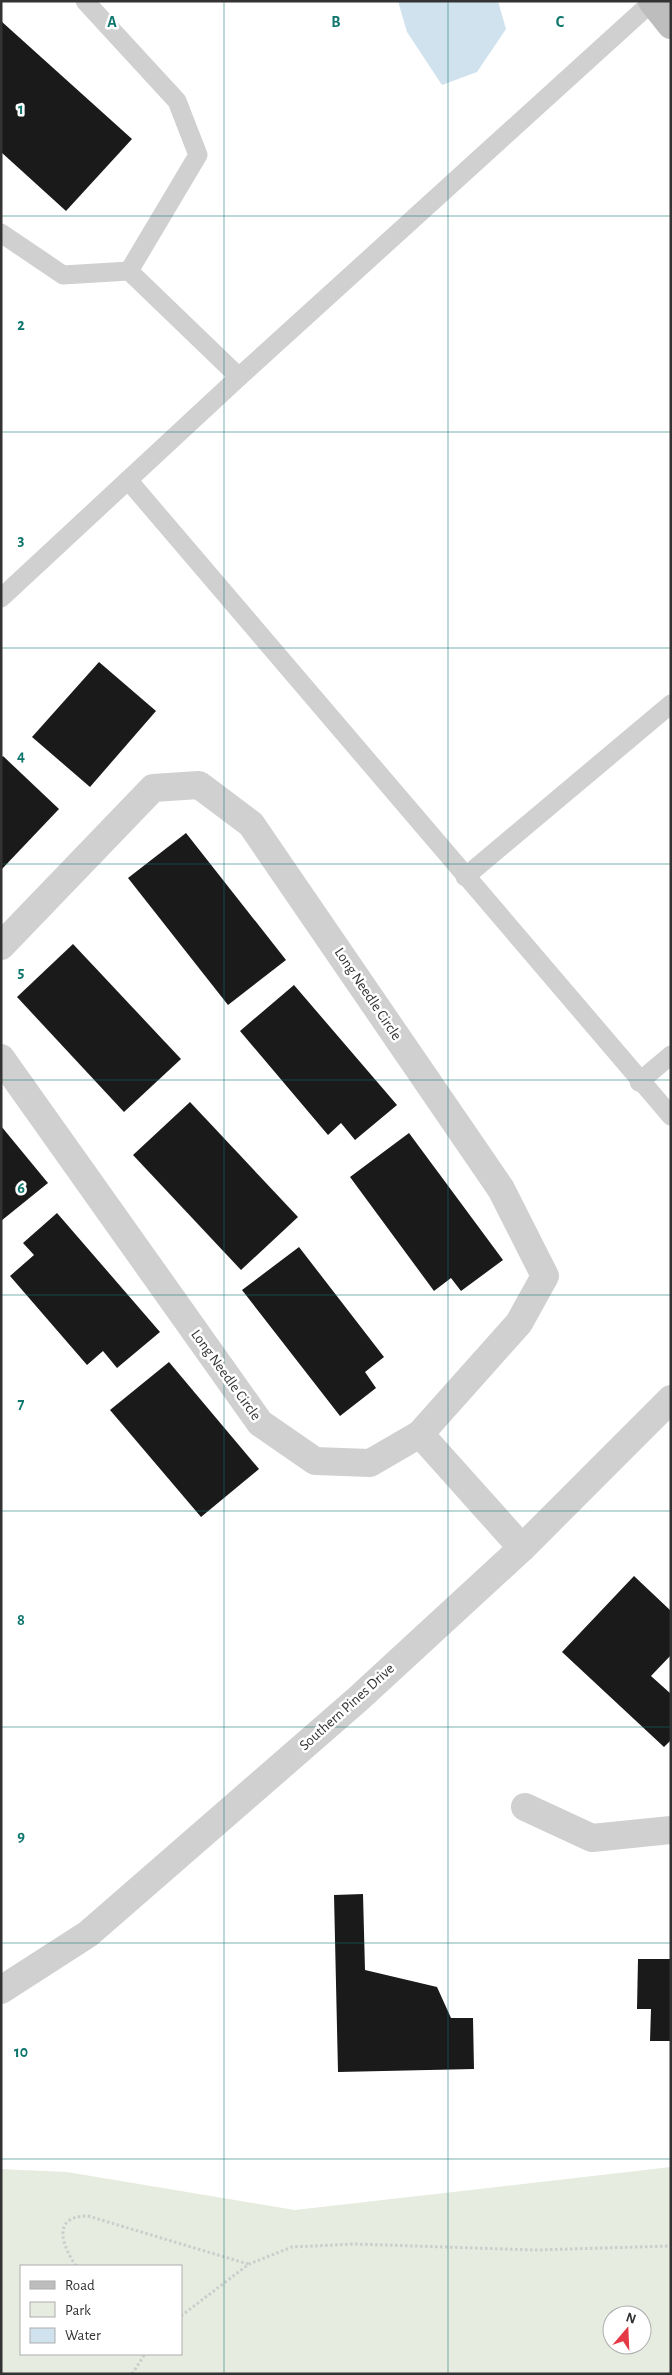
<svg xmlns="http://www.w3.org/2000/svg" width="672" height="2375" font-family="'Alegreya Sans',sans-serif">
<rect width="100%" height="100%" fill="#fff"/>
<path fill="#e6ecdf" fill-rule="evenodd" d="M671 2167V2374H1V2169L67 2172 295 2210ZM21 2266H181V2354H21ZM612 2315H642V2345H612Z"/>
<path fill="#cfe2ee" d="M398 1H498L506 29 477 72 442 85 407 32Z"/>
<g fill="#1a1a1a">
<path d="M1 21 132 139 66 211 1 152Z"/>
<path d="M99 662 156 711 90 787 32 737Z"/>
<path d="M3 756 59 809 1 870V758Z"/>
<path d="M186 833 286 960 228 1005 128 878Z"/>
<path d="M73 944 181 1059 124 1112 17 997Z"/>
<path d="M294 985 397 1105 355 1140 341 1123 328 1135 240 1031Z"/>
<path d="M190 1102 298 1217 241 1270 133 1155Z"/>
<path d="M1 1126 48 1183 1 1221Z"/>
<path d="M409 1133 503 1260 461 1291 451 1278 434 1291 350 1177Z"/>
<path d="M57 1213 160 1332 117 1368 103 1351 87 1365 10 1276 34 1255 23 1243Z"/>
<path d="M299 1247 384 1357 365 1372 376 1388 340 1416 242 1290Z"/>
<path d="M169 1362 259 1469 201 1517 110 1410Z"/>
<path d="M634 1576 671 1611V1655L651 1676 671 1694V1740L664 1747 562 1652Z"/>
<path d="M363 1894 365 1970 437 1987 451 2018H473L474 2069 338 2072 334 1895Z"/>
<path d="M638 1959H671V2041H650L651 2009H637Z"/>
</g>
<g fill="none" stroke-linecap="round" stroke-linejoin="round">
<g stroke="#cdcdcd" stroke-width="3" stroke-dasharray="2.5 2.5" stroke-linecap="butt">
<path d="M76 2266C62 2245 51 2216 88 2216L248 2264"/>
<path d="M181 2316 249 2264 292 2247 355 2244 536 2250 671 2246"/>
<path d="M132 2374 145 2354"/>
</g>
<g stroke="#d0d0d0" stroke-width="19">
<path d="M85 1 177 101 198 155 129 271"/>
<path d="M1 233 63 275 129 271 239 377"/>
<path d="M128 480 671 1116"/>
<path d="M1 598 239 377 652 2"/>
<path d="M465 877 671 704"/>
<path d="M639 1082 671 1055"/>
</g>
<g stroke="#d0d0d0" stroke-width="28">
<path d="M1 946 153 788 199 785 251 824 501 1189 545 1276 519 1323 420 1434 370 1463 315 1461 260 1423 1 1058"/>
<path d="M420 1434 522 1548"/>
<path d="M525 1807 592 1838 671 1830"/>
<path d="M1 1990 88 1934 358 1699 522 1548 671 1399"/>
</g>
<path stroke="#bdbdbd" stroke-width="28" d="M652 1 671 25"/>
</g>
<path fill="none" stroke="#0f766e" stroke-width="1" stroke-opacity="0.55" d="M224 1V2374M448 1V2374M1 216H671M1 432H671M1 648H671M1 864H671M1 1080H671M1 1295H671M1 1511H671M1 1727H671M1 1943H671M1 2159H671"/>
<g text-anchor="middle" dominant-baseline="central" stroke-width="5" stroke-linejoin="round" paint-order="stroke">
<g font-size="15" fill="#333" stroke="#fff">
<text transform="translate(368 994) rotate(56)">Long Needle Circle</text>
<text transform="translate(226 1375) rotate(54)">Long Needle Circle</text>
<text transform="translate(347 1707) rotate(-42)">Southern Pines Drive</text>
</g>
</g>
<g font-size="16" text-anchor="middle" font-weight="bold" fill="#0f766e" stroke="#fff" stroke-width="5" stroke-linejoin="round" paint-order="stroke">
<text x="112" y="27">A</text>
<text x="336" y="27">B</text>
<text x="560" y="27">C</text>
<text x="21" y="114">1</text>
<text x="21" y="330">2</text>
<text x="21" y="545">3</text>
<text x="21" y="761">4</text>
<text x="21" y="977">5</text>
<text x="21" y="1193">6</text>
<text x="21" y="1409">7</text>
<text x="21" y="1625">8</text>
<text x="21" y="1841">9</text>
<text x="21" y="2057">10</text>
</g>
<rect width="672" height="2375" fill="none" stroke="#333333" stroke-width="5"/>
<rect x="20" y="2265" width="162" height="90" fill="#ffffff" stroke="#adadad"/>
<rect x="30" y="2281" width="25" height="8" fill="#bdbdbd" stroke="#adadad"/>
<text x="65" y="2290" font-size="15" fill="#333333">Road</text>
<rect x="30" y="2302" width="25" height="15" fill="#e6ecdf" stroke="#adadad"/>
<text x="65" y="2315" font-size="15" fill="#333333">Park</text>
<rect x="30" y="2328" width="25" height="15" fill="#cfe2ee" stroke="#adadad"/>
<text x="65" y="2340" font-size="15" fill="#333333">Water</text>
<g transform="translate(627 2330) rotate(19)"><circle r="24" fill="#ffffff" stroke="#adadad"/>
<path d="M0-4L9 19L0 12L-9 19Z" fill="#e63946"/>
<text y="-8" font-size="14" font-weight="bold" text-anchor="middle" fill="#333333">N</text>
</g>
</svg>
